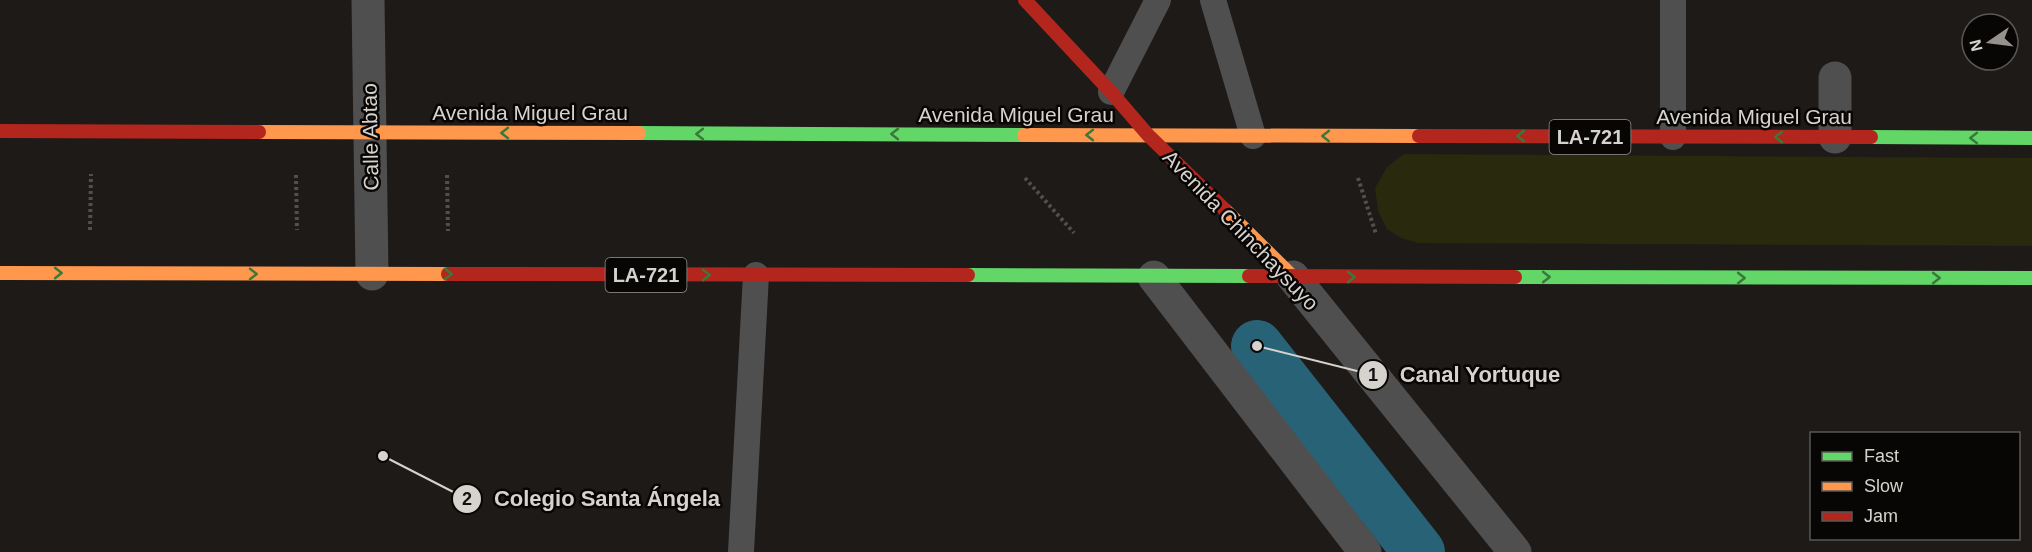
<svg xmlns="http://www.w3.org/2000/svg" width="2032" height="552" font-family="Helvetica,sans-serif">
<rect width="100%" height="100%" fill="#1d1a18"/>
<path fill="#28290d" d="M1404 154 2032 158V246L1418 243 1401 238 1387 229 1378 211 1375 188 1387 167Z"/>
<g fill="none" stroke-linecap="round" stroke-linejoin="round">
<path stroke="#286276" stroke-width="52" d="M1257 346 1419 552"/>
<g stroke="#52504f" stroke-width="4" stroke-dasharray="3 3" stroke-linecap="butt">
<path d="M296 175 297 230"/>
<path d="M447 175 448 231"/>
<path d="M1025 178 1074 233"/>
<path d="M1358 178 1376 234"/>
<path d="M90 230 91 174"/>
</g>
<g stroke="#504f4f" stroke-width="26">
<path d="M1213 0 1253 136"/>
<path d="M1111 92 1158 0"/>
<path d="M1673 137V0"/>
<path d="M741 552 756 275"/>
</g>
<g stroke="#504f4f" stroke-width="33">
<path d="M368 0 372 274"/>
<path d="M1835 78V137"/>
<path d="M1154 277 1365 552"/>
<path d="M1293 277 1515 552"/>
</g>
<g stroke="#63d668" stroke-width="14">
<path d="M639 133 1024 135"/>
<path d="M1871 137 2032 138"/>
<path d="M968 275 1249 276"/>
<path d="M1515 277 2032 278"/>
</g>
<g stroke="#ff974d" stroke-width="14">
<path d="M259 132 639 133"/>
<path d="M1024 135 1419 136"/>
<path d="M1225 210 1293 277"/>
<path d="M0 273 448 274"/>
</g>
<g stroke="#b3261e" stroke-width="14">
<path d="M1025 0 1111 92 1148 135 1225 210"/>
<path d="M0 131 259 132"/>
<path d="M1419 136 1871 137"/>
<path d="M448 274 968 275"/>
<path d="M1249 276 1515 277"/>
</g>
</g>
<defs><path id="oneway-chevron" d="M-2-3.5L2.5 0L-2 3.5" fill="none" stroke-width="1.6" stroke-linecap="round" stroke-linejoin="round" transform="scale(1.5)"/></defs>
<g stroke="#3a783b">
<use href="#oneway-chevron" transform="translate(505 133) rotate(-180)"/>
<use href="#oneway-chevron" transform="translate(700 134) rotate(-180)"/>
<use href="#oneway-chevron" transform="translate(895 134) rotate(-180)"/>
<use href="#oneway-chevron" transform="translate(1090 135) rotate(-180)"/>
<use href="#oneway-chevron" transform="translate(1326 136) rotate(-180)"/>
<use href="#oneway-chevron" transform="translate(1521 136) rotate(-180)"/>
<use href="#oneway-chevron" transform="translate(1779 137) rotate(-180)"/>
<use href="#oneway-chevron" transform="translate(1974 138) rotate(-180)"/>
<use href="#oneway-chevron" transform="translate(58 273)"/>
<use href="#oneway-chevron" transform="translate(253 274)"/>
<use href="#oneway-chevron" transform="translate(448 274)"/>
<use href="#oneway-chevron" transform="translate(706 275)"/>
<use href="#oneway-chevron" transform="translate(1351 277)"/>
<use href="#oneway-chevron" transform="translate(1546 277)"/>
<use href="#oneway-chevron" transform="translate(1741 278)"/>
<use href="#oneway-chevron" transform="translate(1936 278)"/>
</g>
<g text-anchor="middle" dominant-baseline="central" stroke-width="5" stroke-linejoin="round" paint-order="stroke">
<g fill="#080604" stroke="#989591" stroke-width="1.5">
<rect x="1549.5" y="120" width="81" height="34" rx="4.5"/>
<rect x="605.5" y="258" width="81" height="34" rx="4.5"/>
</g>
<g font-size="20" font-weight="bold" fill="#d6d2ce">
<text x="1590" y="137">LA-721</text>
<text x="646" y="275">LA-721</text>
</g>
<g font-size="21" fill="#d6d2ce" stroke="#080604">
<text x="530" y="112">Avenida Miguel Grau</text>
<text x="1016" y="114">Avenida Miguel Grau</text>
<text x="1754" y="116">Avenida Miguel Grau</text>
<text transform="translate(370 137) rotate(-91)">Calle Abtao</text>
<text transform="translate(1241 230) rotate(46)">Avenida Chinchaysuyo</text>
</g>
</g>
<path fill="none" stroke="#d6d2ce" stroke-width="2" d="M1257 346L1373 375M383 456L467 499"/>
<g fill="#d6d2ce" stroke="#080604" stroke-width="2">
<circle cx="1257" cy="346" r="6"/>
<circle cx="383" cy="456" r="6"/>
<circle cx="1373" cy="375" r="15"/>
<circle cx="467" cy="499" r="15"/>
</g>
<g font-size="18" text-anchor="middle" font-weight="bold" fill="#111">
<text x="1373" y="381">1</text>
<text x="467" y="505">2</text>
</g>
<g font-size="22" text-anchor="middle" font-weight="bold" fill="#d6d2ce" stroke="#080604" stroke-width="5" stroke-linejoin="round" paint-order="stroke">
<text x="1480" y="382">Canal Yortuque</text>
<text x="607" y="506">Colegio Santa Ángela</text>
</g>
<rect x="1810" y="432" width="210" height="108" fill="#080604" stroke="#5a5855" stroke-width="1.5"/>
<rect x="1822" y="452" width="30" height="9" fill="#63d668" stroke="#5a5855" stroke-width="1.5"/>
<text x="1864" y="462" font-size="18" fill="#d6d2ce">Fast</text>
<rect x="1822" y="482" width="30" height="9" fill="#ff974d" stroke="#5a5855" stroke-width="1.5"/>
<text x="1864" y="492" font-size="18" fill="#d6d2ce">Slow</text>
<rect x="1822" y="512" width="30" height="9" fill="#b3261e" stroke="#5a5855" stroke-width="1.5"/>
<text x="1864" y="522" font-size="18" fill="#d6d2ce">Jam</text>
<g transform="translate(1990 42) rotate(256)"><circle r="28" fill="#080604" stroke="#5a5855" stroke-width="1.5"/>
<path d="M0-4.5L10 22L0 15L-10 22Z" fill="#95928e"/>
<text y="-9" font-size="16" font-weight="bold" text-anchor="middle" fill="#d6d2ce">N</text>
</g>
</svg>
